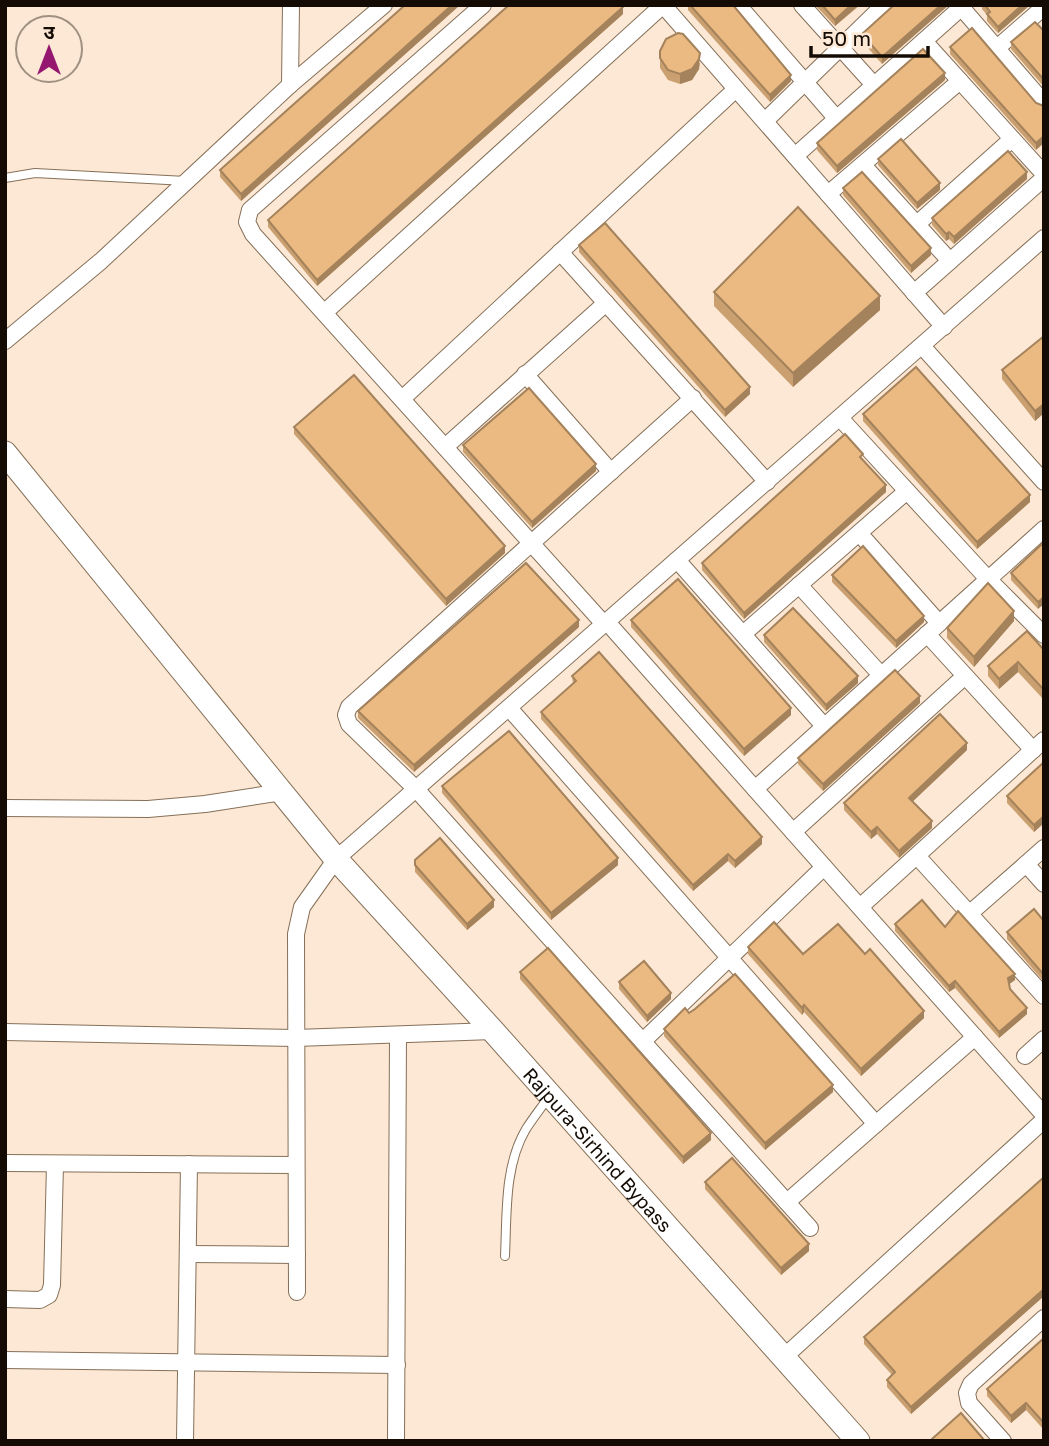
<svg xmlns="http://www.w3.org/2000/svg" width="1049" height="1446" font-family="'Golos Text','Noto Sans Devanagari',sans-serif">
<rect width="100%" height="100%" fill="#fce8d4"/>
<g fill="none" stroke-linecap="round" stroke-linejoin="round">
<g stroke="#857059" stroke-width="10">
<g id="lane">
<path d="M5 178 35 173 186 181"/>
<path d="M505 1256C507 1215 504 1166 526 1129 533 1118 541 1108 548 1098"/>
</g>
</g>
<g stroke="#857059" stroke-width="18">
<g id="street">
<path d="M483 5 250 210 247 222 253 234 604 624"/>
<path d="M663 5 944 327"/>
<path d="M738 5 837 119"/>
<path d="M802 5 874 85"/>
<path d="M961 7 1044 103"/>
<path d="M924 41 1044 174"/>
<path d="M997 48 1044 7"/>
<path d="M290 85 291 5"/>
<path d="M765 121 884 5"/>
<path d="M795 156 964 5"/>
<path d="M863 165 950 261"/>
<path d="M828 194 960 81"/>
<path d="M917 224 1012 139"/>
<path d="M560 252 767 482"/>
<path d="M914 293 1044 178"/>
<path d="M325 312 663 5"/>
<path d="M5 341 101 261 290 85 384 5"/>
<path d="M922 346 1044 482"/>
<path d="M525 374 611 472"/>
<path d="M693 398 349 707 346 715 349 724 416 789 810 1228"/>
<path d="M402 399 736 89"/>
<path d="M840 418 988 579 1044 635"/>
<path d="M445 447 606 303"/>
<path d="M859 533 939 623"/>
<path d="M677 560 824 726"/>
<path d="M799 585 881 675"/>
<path d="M607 622 1044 1115"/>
<path d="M743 634 907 491"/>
<path d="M927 634 1033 750"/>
<path d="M509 708 876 1124"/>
<path d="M755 789 1044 529"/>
<path d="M5 808 148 809 205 804 282 792"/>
<path d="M793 832 965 676"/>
<path d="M917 856 1044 996"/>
<path d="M1026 864 1044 848"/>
<path d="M860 907 1044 740"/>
<path d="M969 914 1026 864 1044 884"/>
<path d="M5 1032 296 1038 493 1031"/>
<path d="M643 1041 824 867"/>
<path d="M1025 1056 1044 1039"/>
<path d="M5 1163 296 1165"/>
<path d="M787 1202 975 1037"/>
<path d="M188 1254 297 1255"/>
<path d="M297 1292 296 934 302 907 336 859 1044 238"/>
<path d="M5 1299 40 1300 49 1295 52 1285 55 1164"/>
<path d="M783 1358 1044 1120"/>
<path d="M5 1360 397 1365"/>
<path d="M185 1441 189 1164"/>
<path d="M396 1441 398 1035"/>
<path d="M1003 1441 969 1403 967 1393 971 1384 1044 1318"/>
</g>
</g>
<g stroke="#857059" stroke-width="25">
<g id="secondary">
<path id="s1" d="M5 453 336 859 493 1031 858 1441"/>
</g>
</g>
<use href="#lane" stroke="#fff" stroke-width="8"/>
<use href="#street" stroke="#fff" stroke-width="16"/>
<use href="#secondary" stroke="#fff" stroke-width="23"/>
</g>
<g fill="#caa070">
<path d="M405 5H460L241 201 220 177V170Z"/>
<path d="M688 5H733L791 81 770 102 688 10Z"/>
<path d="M815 5H859V6L835 26Z"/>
<path d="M894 5 882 64 862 41V34Z"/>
<path d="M982 5H1030L998 33 987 21V15L982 9Z"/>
<path d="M623 14 317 286 268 227V220Z"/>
<path d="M1044 31V87L1011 49V42Z"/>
<path d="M950 47 1036 103 1044 106 1036 150 950 54Z"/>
<path d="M660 51 700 63 699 69 692 80 680 84 668 80 660 68Z"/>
<path d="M945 80 837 173 817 150V143Z"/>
<path d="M878 159 940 190 917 209 878 165Z"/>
<path d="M1027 179 954 244 949 239 946 241 932 225V218Z"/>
<path d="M843 188 931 255 911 273 843 195Z"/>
<path d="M579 245 750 394 725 417 579 252Z"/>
<path d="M714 292 880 310 793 387 714 306Z"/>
<path d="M1044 336V413L1035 421 1002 379V370Z"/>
<path d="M863 414 1030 502 977 549 863 421Z"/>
<path d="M294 427 505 553 446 606 294 434Z"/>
<path d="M463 445 596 471 532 528 463 452Z"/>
<path d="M863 460 886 492 744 619 702 570V563Z"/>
<path d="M1042 544 1038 609 1011 580V573Z"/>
<path d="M832 575 924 622 896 648 832 582Z"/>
<path d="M631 620 791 715 744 756 631 627Z"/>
<path d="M1014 621 974 667 947 638V628Z"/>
<path d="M579 627 414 772 358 718V711Z"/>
<path d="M764 635 858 683 826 711 764 642Z"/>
<path d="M1044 650V700L1018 672 999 689 988 676V666Z"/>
<path d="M572 676 762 844 735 868 728 861 693 891 541 719V712L573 684Z"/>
<path d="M920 703 823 791 798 764V758Z"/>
<path d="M967 750 912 802 932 828 899 858 877 834 871 839 844 810V803Z"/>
<path d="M1044 762V823L1034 832 1007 803V796Z"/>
<path d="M442 786 618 865 551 920 442 793Z"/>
<path d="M415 860 494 907 467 930 415 872Z"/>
<path d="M1044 921V982L1007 939V932Z"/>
<path d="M895 924 1015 980 1009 984 1010 989 1027 1014 999 1038 955 988 949 992 895 931Z"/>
<path d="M748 947 803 954H865L924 1018 861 1076 804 1012 802 1015 748 954Z"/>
<path d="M520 972 711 1140 683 1164 520 979Z"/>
<path d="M619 982 671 999 647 1022 619 989Z"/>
<path d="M689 1013 833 1092 765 1150 664 1036V1029Z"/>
<path d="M1044 1178V1296L911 1414 887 1387V1380L892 1375 864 1344V1337Z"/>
<path d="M705 1182 809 1251 781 1275 705 1189Z"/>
<path d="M1044 1338V1430L1026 1410 1011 1423 987 1396V1389Z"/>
</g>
<g fill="#a4825b">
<path d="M452 5H460L241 201V194Z"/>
<path d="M851 5H859L835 26V20Z"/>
<path d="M941 5H949L882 64V57Z"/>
<path d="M1022 5H1030L998 33V27Z"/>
<path d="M623 7V14L317 286V280Z"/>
<path d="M700 53 699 69 692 80 680 84V74Z"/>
<path d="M945 73V80L837 173V166Z"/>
<path d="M791 75V81L770 102V95Z"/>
<path d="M1044 136V143L1036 150V143Z"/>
<path d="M1027 172V179L954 244V237Z"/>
<path d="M940 183V190L917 209V203Z"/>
<path d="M949 232V239L946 241V234Z"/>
<path d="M931 248V255L911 273V266Z"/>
<path d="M880 296V310L793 387V373Z"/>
<path d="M750 387V394L725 417V410Z"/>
<path d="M1044 404V413L1035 421V411Z"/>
<path d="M596 464V471L532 528V522Z"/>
<path d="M886 485V492L744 619V613Z"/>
<path d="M1030 495V502L977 549V542Z"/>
<path d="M505 546V553L446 606V599Z"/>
<path d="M1044 597V604L1038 609V602Z"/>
<path d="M1014 611V621L974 667V657Z"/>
<path d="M924 616V622L896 648V641Z"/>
<path d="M579 620V627L414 772V765Z"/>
<path d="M1018 662V672L999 689V679Z"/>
<path d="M858 676V683L826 711V705Z"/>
<path d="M920 696V703L823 791V784Z"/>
<path d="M791 708V715L744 756V749Z"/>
<path d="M967 743V750L909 805V798Z"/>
<path d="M1044 816V823L1034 832V825Z"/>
<path d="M932 821V828L899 858V851Z"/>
<path d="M877 827V834L871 839V832Z"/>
<path d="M762 837V844L735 868V861Z"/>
<path d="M728 854V861L693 891V885Z"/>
<path d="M618 858V865L551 920V913Z"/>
<path d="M494 900V907L467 930V924Z"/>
<path d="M1015 974V980L1008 985V978Z"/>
<path d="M955 981V988L949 992V986Z"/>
<path d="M671 993V999L647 1022V1016Z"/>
<path d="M804 1005V1012L802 1015V1008Z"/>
<path d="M1027 1008V1014L999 1038V1032Z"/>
<path d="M924 1011V1018L861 1076V1069Z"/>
<path d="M833 1085V1092L765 1150V1143Z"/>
<path d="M711 1133V1140L683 1164V1157Z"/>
<path d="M809 1244V1251L781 1275V1268Z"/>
<path d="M1044 1289V1296L911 1414V1407Z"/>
<path d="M1026 1403V1410L1011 1423V1416Z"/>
</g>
<g fill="#ebba82" stroke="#a4825b" stroke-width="2">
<path d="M405 5H452L241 194 220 170Z"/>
<path d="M509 5H621L623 7 317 280 268 220Z"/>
<path d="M690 5H733L791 75 770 95Z"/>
<path d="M822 5H851L835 20Z"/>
<path d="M894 5H941L882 57 862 34Z"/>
<path d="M985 5H1022L998 27 987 14 990 12Z"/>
<path d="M1035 22 1044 31V80L1011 42Z"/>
<path d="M972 28 1036 103 1044 106V136L1036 143 950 47Z"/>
<path d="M678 33 683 34 700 53 699 59 692 69 680 74 668 70 660 58V51L666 39Z"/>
<path d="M923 49 945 73 837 166 817 143Z"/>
<path d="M901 139 940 183 917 203 878 159Z"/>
<path d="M1008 151 1027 172 954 237 949 232 946 234 932 218Z"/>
<path d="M862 172 931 248 911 266 843 188Z"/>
<path d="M798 207 880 296 793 373 714 292Z"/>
<path d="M605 223 750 387 725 410 579 245Z"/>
<path d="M1044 336V404L1035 411 1002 370Z"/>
<path d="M916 367 1030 495 977 542 863 414Z"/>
<path d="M354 375 505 546 446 599 294 427Z"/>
<path d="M529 388 596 464 532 522 463 445Z"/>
<path d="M845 434 863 454 860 457 886 485 744 613 702 563Z"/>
<path d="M1042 544 1044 546V597L1038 602 1011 573Z"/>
<path d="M863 546 924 616 896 641 832 575Z"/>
<path d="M526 563 579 620 414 765 358 711Z"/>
<path d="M678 579 791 708 744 749 631 620Z"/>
<path d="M988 583 1014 611 974 657 947 628Z"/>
<path d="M793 608 858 676 826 705 764 635Z"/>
<path d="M1027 631 1044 650V690L1018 662 999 679 988 666Z"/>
<path d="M599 652 762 837 735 861 728 854 693 885 541 712 576 681 572 676Z"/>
<path d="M895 670 920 696 823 784 798 758Z"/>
<path d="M940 714 967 743 909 798 932 821 899 851 877 827 871 832 844 803Z"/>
<path d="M509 731 618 858 551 913 442 786Z"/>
<path d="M1044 762V816L1034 825 1007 796Z"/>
<path d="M440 838 494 900 467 924 415 865V860Z"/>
<path d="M922 900 945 927 958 911 1015 974 1008 978 1010 989 1027 1008 999 1032 955 981 949 986 895 924Z"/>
<path d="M1034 909 1044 921V975L1007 932Z"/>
<path d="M774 922 803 954 838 924 865 954 870 949 924 1011 861 1069 804 1005 802 1008 748 947Z"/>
<path d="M548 948 711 1133 683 1157 520 972Z"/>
<path d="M644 961 671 993 647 1016 619 982Z"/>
<path d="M735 974 833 1085 765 1143 664 1029 685 1008 689 1013 695 1009Z"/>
<path d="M732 1158 809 1244 781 1268 705 1182Z"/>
<path d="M1043 1178 1044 1289 911 1407 887 1380 895 1372 864 1337Z"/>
<path d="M1044 1338V1423L1026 1403 1011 1416 987 1389Z"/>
<path d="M961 1413 985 1441H933L932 1439Z"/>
</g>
<g text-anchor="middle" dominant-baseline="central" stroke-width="5" stroke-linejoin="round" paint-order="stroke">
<g font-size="19" fill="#140c04" stroke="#fce8d4">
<text stroke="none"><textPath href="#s1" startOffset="915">Rajpura-Sirhind Bypass</textPath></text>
</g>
</g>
<rect width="1049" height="1446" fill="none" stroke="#140c04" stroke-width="14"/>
<g transform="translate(49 49)"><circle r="33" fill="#fce8d4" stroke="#9f9081" stroke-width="2"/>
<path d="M0-5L12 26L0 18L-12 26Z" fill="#951770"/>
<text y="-10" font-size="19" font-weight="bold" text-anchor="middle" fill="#140c04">उ</text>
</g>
<path d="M811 46v10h117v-10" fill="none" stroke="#140c04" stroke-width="3.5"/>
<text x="822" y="46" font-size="21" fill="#140c04" stroke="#fce8d4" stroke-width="5" paint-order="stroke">50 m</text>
</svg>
